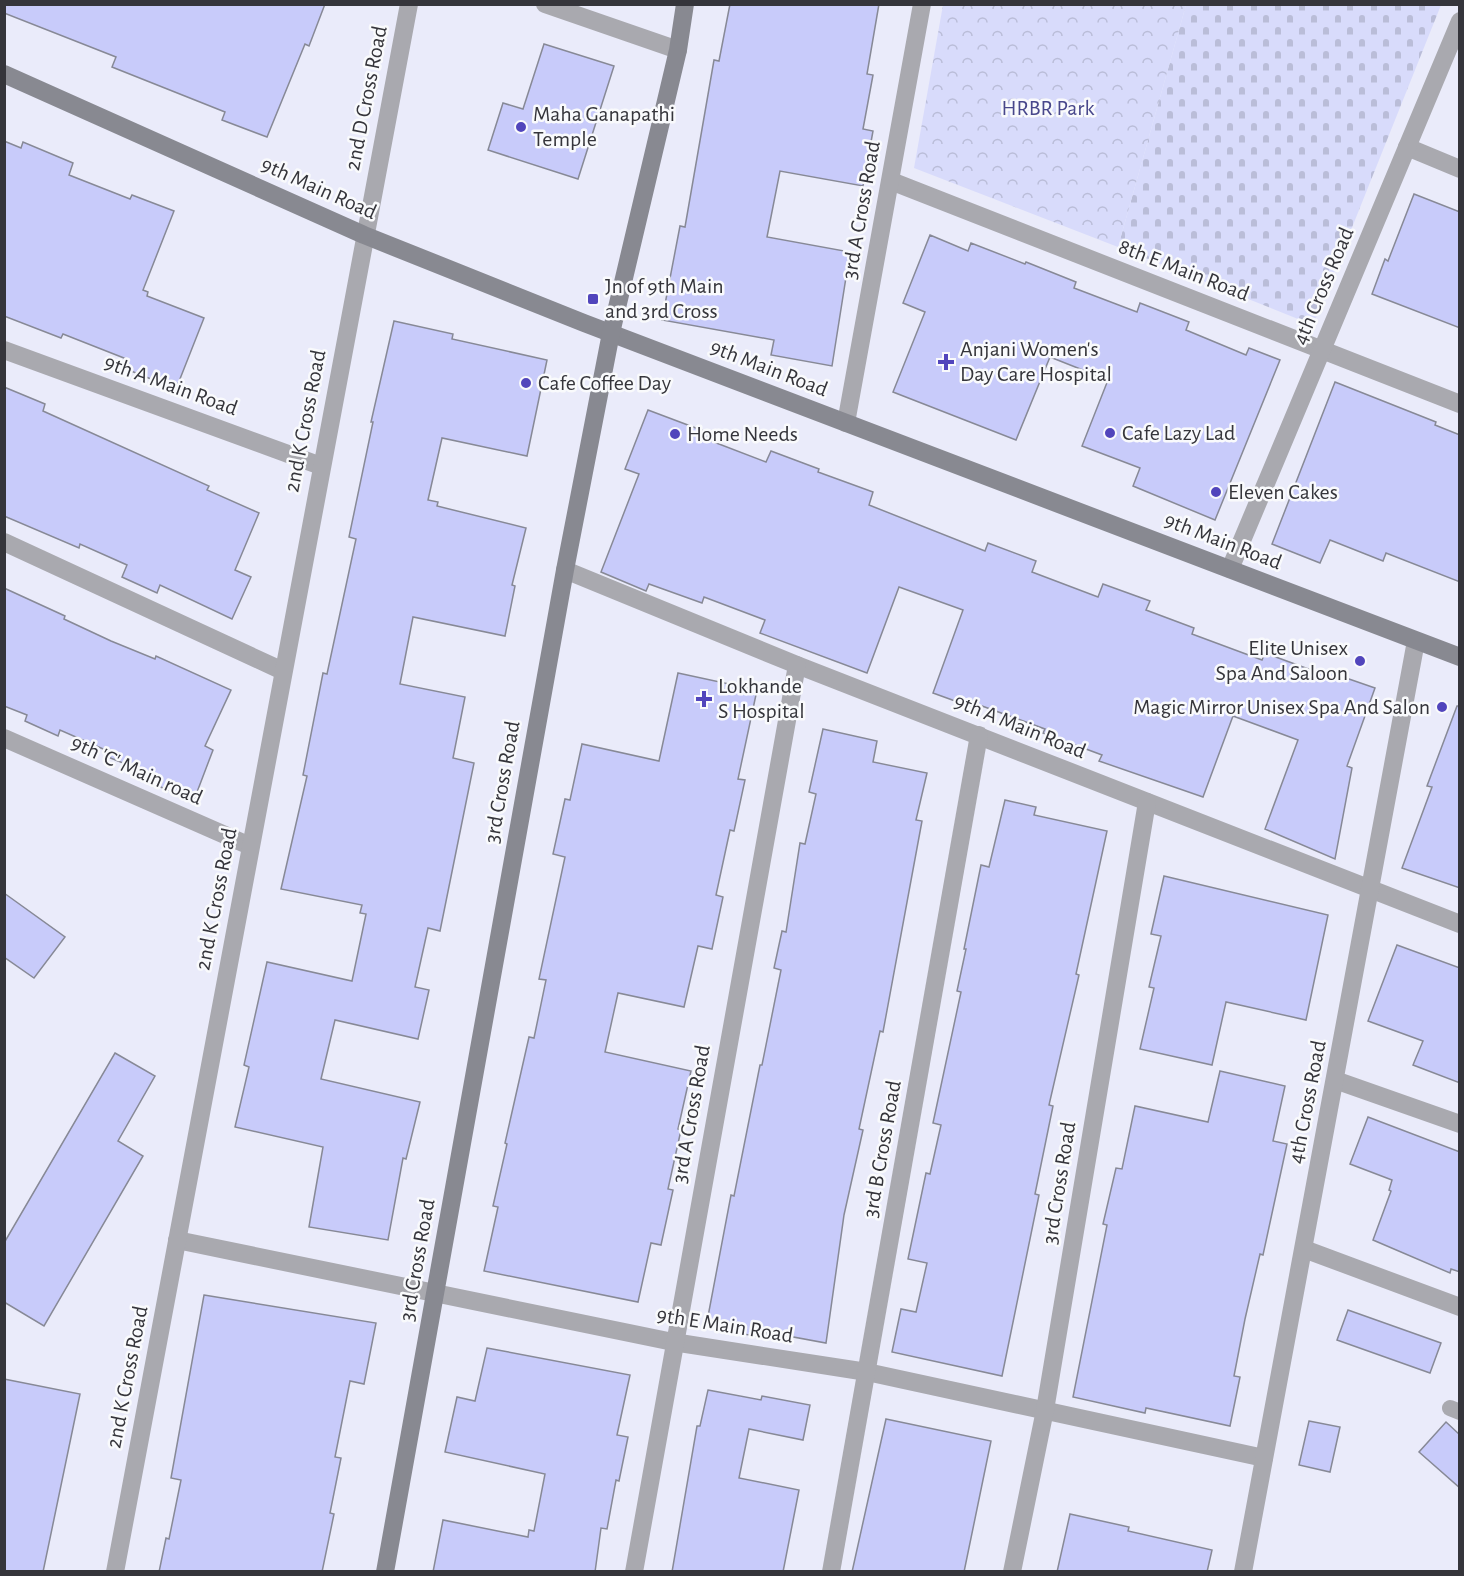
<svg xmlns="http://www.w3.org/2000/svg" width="1464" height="1576" font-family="'Alegreya Sans',sans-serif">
<defs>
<pattern id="cemetery-stones" width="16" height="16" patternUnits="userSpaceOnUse" patternTransform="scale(1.5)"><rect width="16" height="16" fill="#d8dbfb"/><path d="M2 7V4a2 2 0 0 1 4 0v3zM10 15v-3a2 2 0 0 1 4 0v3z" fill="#babdd8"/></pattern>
<pattern id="park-crowns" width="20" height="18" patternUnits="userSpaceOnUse" patternTransform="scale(1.5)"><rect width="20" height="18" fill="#d8dbfb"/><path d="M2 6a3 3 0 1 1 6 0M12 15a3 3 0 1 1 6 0" fill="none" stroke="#babdd8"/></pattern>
</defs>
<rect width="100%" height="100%" fill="#eaebfa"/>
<path fill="url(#cemetery-stones)" d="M1186 5H1441L1313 325 1118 247Z"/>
<path fill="url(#park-crowns)" d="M943 5H1186L1118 247 914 168Z"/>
<g fill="#c8cbfa" stroke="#878996" stroke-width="1.5">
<path d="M4 4H325L309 46 305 44 267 137 222 120 225 112 112 67 116 57 4 13Z"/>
<path d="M730 4H879L867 74 873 75 863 129 873 131 863 186 780 171 767 237 850 252 832 366 771 355 774 340 662 320 680 226 685 227 714 60 719 61Z"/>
<path d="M544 44 614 66 578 179 488 150 503 103 523 109Z"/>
<path d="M4 141 21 148 23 142 73 163 69 175 130 199 132 195 174 211 143 290 148 292 147 296 204 318 176 389 126 369 129 360 63 334 61 338 4 316Z"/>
<path d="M1414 194 1460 212V328L1372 294 1385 259 1388 261Z"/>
<path d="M930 235 968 251 971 243 1025 264 1026 262 1076 282 1074 288 1137 312 1140 303 1189 322 1186 330 1246 355 1249 348 1280 360 1215 520 1133 486 1140 468 1082 446 1108 380 1050 357 1016 440 893 392 925 312 903 303Z"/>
<path d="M394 321 453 334 452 339 547 360 527 456 442 438 428 500 438 502 437 506 526 528 512 585 515 586 505 636 413 617 400 684 465 697 453 758 474 763 440 931 428 928 415 987 429 990 418 1039 335 1020 321 1079 420 1102 406 1159 403 1158 388 1240 309 1227 323 1147 235 1127 249 1067 244 1065 267 962 352 981 366 914 360 913 362 905 281 889 307 776 303 775 323 673 327 674 356 539 349 537 373 422H371Z"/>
<path d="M1335 382 1436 422 1435 425 1460 435V582L1386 553 1383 561 1330 540 1320 563 1272 544Z"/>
<path d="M4 387 45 404 43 411 209 486 207 490 259 513 235 570 251 577 232 619 160 585 157 593 122 577 127 565 80 544 79 548 4 516Z"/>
<path d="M648 410 709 433 706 439 766 462 771 451 819 469 818 472 873 492 869 505 985 551 988 543 1036 561 1032 572 1098 597 1103 584 1150 601 1146 610 1194 628 1192 634 1262 660 1265 653 1322 674 1323 670 1375 688 1347 766 1352 768 1335 859 1265 829 1298 740 1233 716 1203 797 1099 761 1102 755 1043 733 1045 729 982 706 980 710 933 693 963 610 899 587 867 673 760 633 765 620 704 597 702 603 649 584 646 591 601 572 639 474 625 469Z"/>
<path d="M4 588 65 616 64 619 111 641 155 659 156 656 231 690 205 746 213 750 194 800 145 781 148 773 108 757 110 752 60 730 58 736 25 721 27 715 4 706Z"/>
<path d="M678 673 757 690 738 779 745 780 734 831 730 830 716 895 723 897 712 949 698 946 684 1007 618 993 605 1052 691 1071 678 1129 681 1130 668 1189 673 1190 661 1245 651 1243 638 1302 484 1271 498 1207 493 1206 507 1144 505 1143 529 1037 534 1038 546 980 539 979 565 857 553 854 565 799 570 800 582 744 659 761Z"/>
<path d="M1457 706H1460V888L1402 868 1432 787 1427 786Z"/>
<path d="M823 729 877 741 873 762 927 773 916 820 922 821 883 1032 880 1031 859 1129 863 1130 844 1215 826 1343 766 1332 765 1338 706 1327 731 1195 734 1196 760 1065H762L781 970 774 968 782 931 786 932 800 843 805 844 816 794 809 792Z"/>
<path d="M1005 800 1036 807 1034 815 1107 831 1076 974 1079 975 1049 1105 1053 1106 1035 1194 1039 1195 1002 1376 892 1352 901 1309 916 1312 927 1263 908 1259 926 1173 930 1174 941 1125 933 1123 961 992 957 991 966 949H964L981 865 989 867Z"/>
<path d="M1164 876 1328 915 1306 1020 1226 1002 1212 1065 1140 1049 1154 988 1149 987 1161 936 1151 934Z"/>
<path d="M4 893 65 937 34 978 4 957Z"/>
<path d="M1397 945 1460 968V1083L1413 1065 1423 1041 1368 1021Z"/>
<path d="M115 1053 155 1076 118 1141 143 1156 44 1326 4 1302V1243Z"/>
<path d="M1220 1071 1285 1086 1273 1141 1287 1144 1263 1255 1260 1254 1245 1319 1234 1376 1240 1377 1230 1426 1146 1408 1145 1413 1073 1397 1107 1225 1103 1224 1116 1168 1122 1169 1135 1106 1208 1122Z"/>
<path d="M1368 1117 1460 1152V1272L1451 1269 1450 1273 1373 1240 1391 1191 1389 1190 1392 1180 1350 1164Z"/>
<path d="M204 1295 376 1323 364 1384 350 1381 335 1457 341 1458 330 1513 334 1514 322 1572H159L166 1538 169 1539 181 1480 171 1478Z"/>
<path d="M1348 1310 1441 1343 1430 1373 1337 1340Z"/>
<path d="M487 1348 630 1375 617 1435 628 1437 619 1481 616 1480 607 1529 601 1528 595 1572H433L443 1520 528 1537 529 1530 534 1531 545 1474 445 1452 457 1397 475 1401Z"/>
<path d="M4 1379 80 1394 43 1572H4Z"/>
<path d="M708 1390 761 1400 762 1396 810 1405 803 1440 749 1429 739 1478 799 1490 783 1572H672L697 1426H700Z"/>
<path d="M886 1419 991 1441 964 1572H852Z"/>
<path d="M1309 1421 1340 1427 1330 1472 1299 1465Z"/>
<path d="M1446 1422 1460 1435V1488L1419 1452Z"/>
<path d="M1070 1514 1129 1527 1128 1531 1212 1550 1207 1572H1057Z"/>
</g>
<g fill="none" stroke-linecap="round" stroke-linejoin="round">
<path stroke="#a9a9af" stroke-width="16" d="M1450 1408 1460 1412"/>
<g stroke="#a9a9af" stroke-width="18">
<path d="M545 4 678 50"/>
<path d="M1407 147 1460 169"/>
<path d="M891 181 1460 404"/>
<path d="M4 350 321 466"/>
<path d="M846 423 922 4"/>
<path d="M4 542 283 671"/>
<path d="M1230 569 1460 21"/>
<path d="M565 570 797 665 1460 924"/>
<path d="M4 738 250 846"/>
<path d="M1335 1080 1460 1124"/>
<path d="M177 1240 673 1342 867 1372 1264 1458"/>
<path d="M1304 1249 1460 1307"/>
<path d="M115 1572 409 4"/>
<path d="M634 1572 797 665"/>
<path d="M831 1572 979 735"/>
<path d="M1012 1572 1045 1410 1147 802"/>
<path d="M1243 1572 1416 641"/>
</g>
<g stroke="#888991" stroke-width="18">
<path d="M4 74 364 235 584 323 1460 657"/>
<path d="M385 1572 565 570 611 333 678 50 685 4"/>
</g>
</g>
<g fill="#5145bc" stroke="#f9fafc" stroke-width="2">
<circle cx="521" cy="127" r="6"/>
<rect x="587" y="293" width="12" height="12" rx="3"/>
<path d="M943 353h6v6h6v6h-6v6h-6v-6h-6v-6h6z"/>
<circle cx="526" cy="383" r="6"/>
<circle cx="1110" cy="433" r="6"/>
<circle cx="675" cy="434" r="6"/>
<circle cx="1216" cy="492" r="6"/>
<circle cx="1360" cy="661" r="6"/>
<path d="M701 690h6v6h6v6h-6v6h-6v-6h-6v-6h6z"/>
<circle cx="1442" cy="707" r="6"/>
</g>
<g text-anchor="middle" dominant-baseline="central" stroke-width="5" stroke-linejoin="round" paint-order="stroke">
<g font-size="22" fill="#35353b" stroke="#f9fafc">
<text transform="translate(366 98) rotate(-79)">2nd D Cross Road</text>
<text transform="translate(319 188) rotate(24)">9th Main Road</text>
<text transform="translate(861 210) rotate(-80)">3rd A Cross Road</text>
<text transform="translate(1184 270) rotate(21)">8th E Main Road</text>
<text transform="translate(1323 286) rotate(-67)">4th Cross Road</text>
<text transform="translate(769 368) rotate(21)">9th Main Road</text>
<text transform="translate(171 385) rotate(20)">9th A Main Road</text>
<text transform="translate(305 421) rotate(-79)">2nd K Cross Road</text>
<text transform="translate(1223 541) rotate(21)">9th Main Road</text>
<text transform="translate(1020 726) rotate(22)">9th A Main Road</text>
<text transform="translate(137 770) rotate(24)">9th 'C' Main road</text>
<text transform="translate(502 782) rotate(-80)">3rd Cross Road</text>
<text transform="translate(216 899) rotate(-79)">2nd K Cross Road</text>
<text transform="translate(1307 1102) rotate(-79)">4th Cross Road</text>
<text transform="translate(691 1114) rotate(-80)">3rd A Cross Road</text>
<text transform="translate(882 1149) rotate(-80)">3rd B Cross Road</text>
<text transform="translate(1059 1183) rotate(-81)">3rd Cross Road</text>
<text transform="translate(417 1260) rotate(-80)">3rd Cross Road</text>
<text transform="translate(725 1325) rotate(9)">9th E Main Road</text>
<text transform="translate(127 1377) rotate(-79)">2nd K Cross Road</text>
</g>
<g font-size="22" fill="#48478b" stroke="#f9fafc">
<text x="1048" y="108">HRBR Park</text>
</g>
<g font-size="22" fill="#35353b" stroke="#f9fafc" text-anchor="start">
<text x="533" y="114">Maha Ganapathi<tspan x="533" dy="25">Temple</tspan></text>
<text x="605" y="286">Jn of 9th Main<tspan x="605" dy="25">and 3rd Cross</tspan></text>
<text x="960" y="349">Anjani Women's<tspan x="960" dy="25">Day Care Hospital</tspan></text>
<text x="538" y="383">Cafe Coffee Day</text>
<text x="1122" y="433">Cafe Lazy Lad</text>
<text x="687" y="434">Home Needs</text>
<text x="1228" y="492">Eleven Cakes</text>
<text x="1348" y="648" text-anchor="end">Elite Unisex<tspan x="1348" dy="25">Spa And Saloon</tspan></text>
<text x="718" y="686">Lokhande<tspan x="718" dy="25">S Hospital</tspan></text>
<text x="1430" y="707" text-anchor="end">Magic Mirror Unisex Spa And Salon</text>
</g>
</g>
<rect width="1464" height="1576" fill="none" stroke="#35353b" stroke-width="12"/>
</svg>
